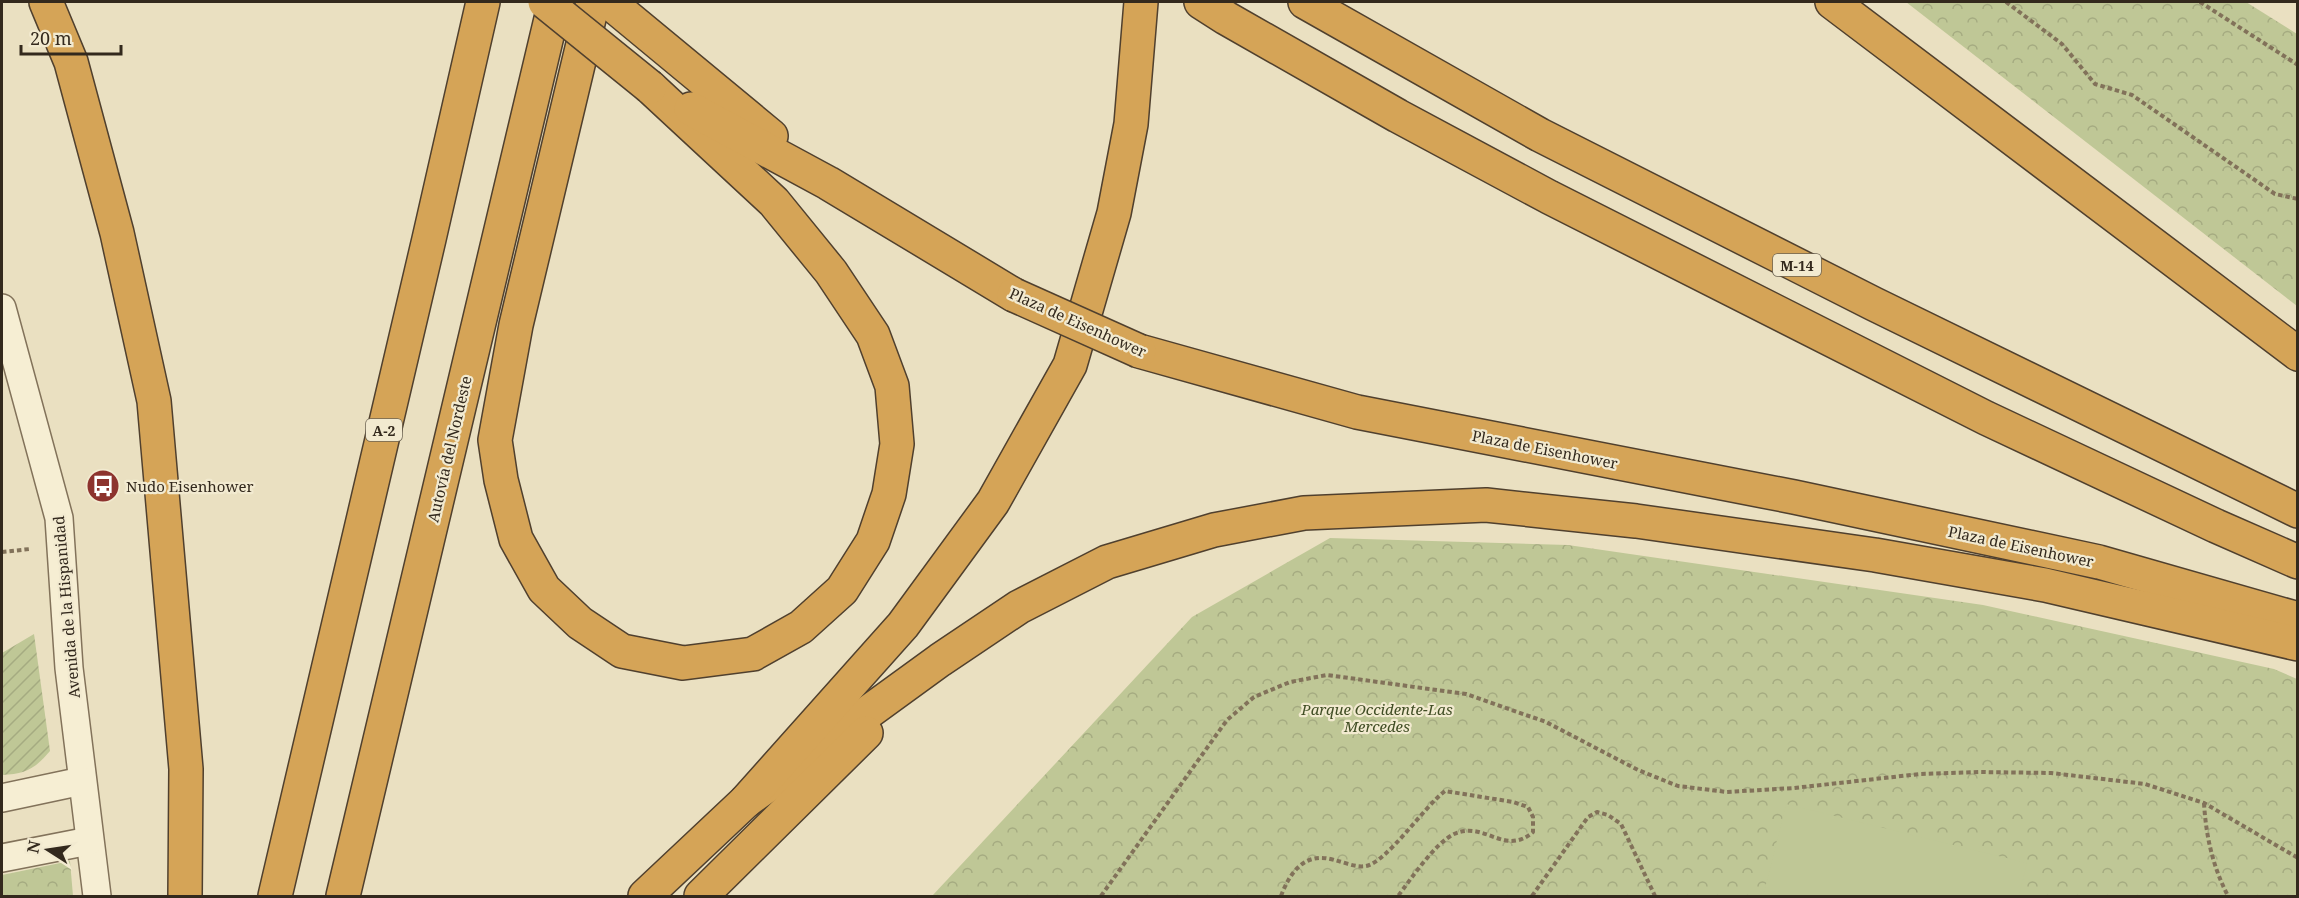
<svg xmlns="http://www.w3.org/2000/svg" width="2299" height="898" font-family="'Noto Serif',serif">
<defs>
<pattern id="park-crowns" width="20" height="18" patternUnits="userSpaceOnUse" patternTransform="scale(1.5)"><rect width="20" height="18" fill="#bfc796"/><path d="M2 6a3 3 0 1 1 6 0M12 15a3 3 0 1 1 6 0" fill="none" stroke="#a5ab81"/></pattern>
<pattern id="garden-furrows" width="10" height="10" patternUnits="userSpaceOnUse" patternTransform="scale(1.5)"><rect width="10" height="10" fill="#bfc796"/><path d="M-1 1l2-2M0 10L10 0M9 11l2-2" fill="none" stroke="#a5ab81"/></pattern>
</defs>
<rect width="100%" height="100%" fill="#eae0c1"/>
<g fill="url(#park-crowns)">
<path d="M1906 2H2246L2297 34V306Z"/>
<path d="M1330 538 1568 545 1983 605 2274 669 2297 679V896H932L1192 617Z"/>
<path d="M70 861 73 896H2V875Z"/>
</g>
<path fill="url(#garden-furrows)" d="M34 634 50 751C35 769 25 774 2 775V653Z"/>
<path fill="#bfc796" d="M1786 804 2027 863 2019 896H1763Z"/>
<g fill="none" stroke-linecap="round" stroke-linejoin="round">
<g stroke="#82725a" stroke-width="30">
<g id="street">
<path d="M2 308 59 518 69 668 97 896"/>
<path d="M2 798 82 781"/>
<path d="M2 858 89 841"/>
</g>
</g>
<g stroke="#50402e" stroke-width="36">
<g id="highway">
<path d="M46 2 71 62 117 233 154 401 186 769 185 896"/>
<path d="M593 2 516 325 495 440 501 480 516 539 544 589 580 623 622 651 683 663 753 654 801 627 842 590 873 541 889 494 897 444 892 386 873 335 831 272 774 202 650 87"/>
<path d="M609 2 771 136"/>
<path d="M1201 2 1226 18 1398 116 1549 197 1986 418 2216 526 2298 562"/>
<path d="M1305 2 1540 135 1874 304 2298 511"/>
<path d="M1832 2 2298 354"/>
<path d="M691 109 828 183 1014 295"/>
<path d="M1139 351 1357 412 1794 497 2099 562 2298 619"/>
<path d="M746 801 940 660 1019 607 1107 562 1214 530 1304 513 1486 505 1636 521 1875 555 2045 585 2298 644"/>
<path d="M275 896 429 239 483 2"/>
<path d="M343 896 555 2"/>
<path d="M645 896 746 801 903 625 993 502 1070 365 1114 213 1131 124 1141 2"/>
<path d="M701 896 866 733"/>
</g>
</g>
<g stroke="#82725a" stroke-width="4" stroke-dasharray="4.5 3" stroke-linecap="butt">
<path d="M2006 2 2062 44 2095 84 2132 95 2275 194 2298 199"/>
<path d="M2200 2 2298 65"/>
<path d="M2 552 30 549"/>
<path d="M2204 803C2206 837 2213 867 2228 896"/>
<path d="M1101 896 1227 720 1254 697 1290 682 1327 675 1466 694 1546 722 1638 770 1678 786 1727 792 1794 788 1920 774 1979 772 2051 773 2145 784 2204 803 2298 858"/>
<path d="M1281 896C1290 872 1305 851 1334 860 1344 862 1356 868 1366 866 1387 862 1424 807 1445 791L1513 802 1528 807 1533 817V832C1504 857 1485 820 1454 834 1435 843 1411 879 1398 896"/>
<path d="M1532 896 1588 817 1597 812 1608 815 1621 824 1655 896"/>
</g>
<use href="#street" stroke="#f6eed3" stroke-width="27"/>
<use href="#highway" stroke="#d5a457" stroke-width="33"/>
<g stroke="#50402e" stroke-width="36" stroke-linecap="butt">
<g id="highway-bridge">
<path d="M545 2 650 87"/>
<path d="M1014 295 1139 351"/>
</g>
</g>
<use href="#highway-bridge" stroke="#d5a457" stroke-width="33"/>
</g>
<defs>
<g id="bus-disc" transform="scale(1.725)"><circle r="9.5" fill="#8d332e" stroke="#f2ead0"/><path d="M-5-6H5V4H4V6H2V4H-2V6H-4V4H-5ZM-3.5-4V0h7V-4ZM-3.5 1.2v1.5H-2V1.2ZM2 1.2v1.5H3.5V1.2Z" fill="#fff"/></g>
</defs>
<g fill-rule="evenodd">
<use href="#bus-disc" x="103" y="486"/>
</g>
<g text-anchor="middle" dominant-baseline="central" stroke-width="4.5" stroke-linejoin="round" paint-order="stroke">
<g fill="#f2ead0" stroke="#6c6353" stroke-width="1.5">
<rect x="1773" y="254" width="48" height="22" rx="4.5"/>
<rect x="366" y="419" width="36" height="22" rx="4.5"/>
</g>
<g font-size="14" font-weight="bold" fill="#33291d">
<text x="1797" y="265">M-14</text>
<text x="384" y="430">A-2</text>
</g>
<g font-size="15" fill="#33291d" stroke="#f2ead0">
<text transform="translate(1078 322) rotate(24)">Plaza de Eisenhower</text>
<text transform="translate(449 449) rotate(-77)">Autovía del Nordeste</text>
<text transform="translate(1545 449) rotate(11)">Plaza de Eisenhower</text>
<text transform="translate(2021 546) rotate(12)">Plaza de Eisenhower</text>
<text transform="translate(66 607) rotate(-95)">Avenida de la Hispanidad</text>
</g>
<g font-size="15" fill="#33291d" stroke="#f2ead0" text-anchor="start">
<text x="126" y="486">Nudo Eisenhower</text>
</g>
<g font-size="15" font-style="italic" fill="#414e25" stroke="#f2ead0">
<text x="1377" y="709">Parque Occidente-Las<tspan x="1377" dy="17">Mercedes</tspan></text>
</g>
</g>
<rect width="2299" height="898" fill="none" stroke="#33291d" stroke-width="6"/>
<g transform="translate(48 850) rotate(282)" stroke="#f2ead0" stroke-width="4.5" paint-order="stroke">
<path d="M0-4.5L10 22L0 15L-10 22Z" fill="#33291d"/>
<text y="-9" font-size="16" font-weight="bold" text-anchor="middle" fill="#33291d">N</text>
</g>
<path d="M21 45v9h100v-9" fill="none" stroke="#33291d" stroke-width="3"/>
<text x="30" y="45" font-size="18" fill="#33291d" stroke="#f2ead0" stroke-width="4.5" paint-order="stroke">20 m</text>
</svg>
